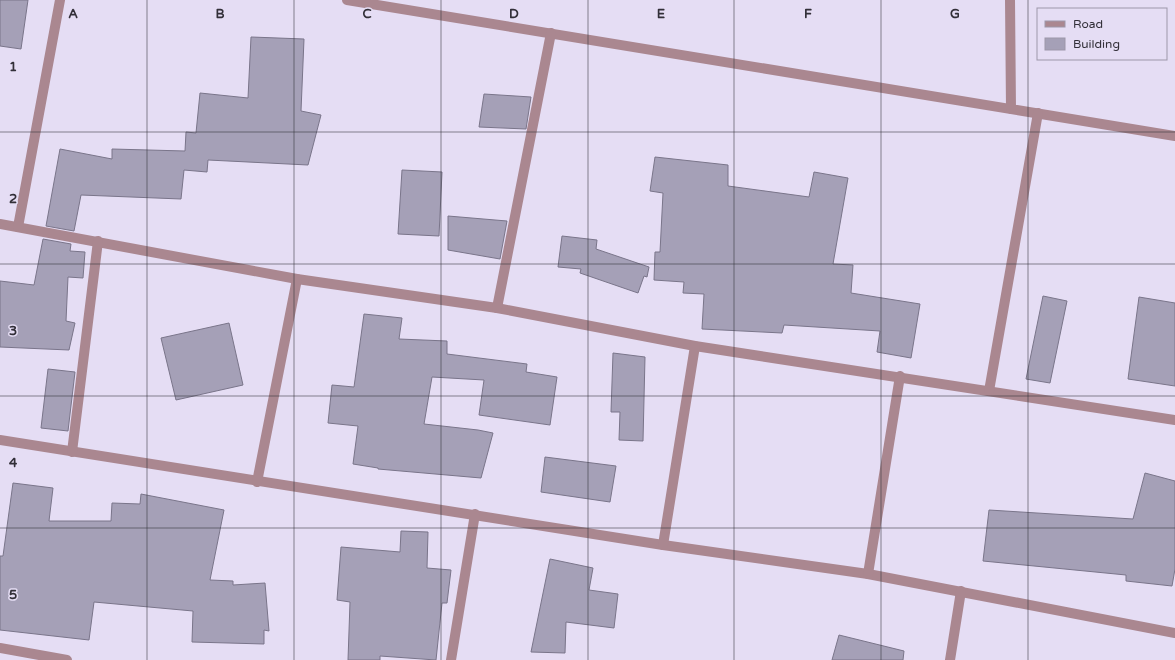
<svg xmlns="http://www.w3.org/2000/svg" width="1175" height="660" font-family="'Varela Round',sans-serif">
<rect width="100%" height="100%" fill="#e5ddf4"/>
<g fill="#a5a0b7" stroke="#7a758a">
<path d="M0 0H28L21 49 0 46Z"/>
<path d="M251 37 304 39 301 111 321 115 308 165 208 160 207 172 184 170 181 199 81 195 74 231 46 226 60 149 112 159V149L185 151 186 132 196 133 200 93 248 98Z"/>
<path d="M484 94 531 97 526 129 479 127Z"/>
<path d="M655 157 728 165V186L809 197 814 172 848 178 833 264 853 265 851 293 920 304 911 358 877 352 880 331 784 325 782 333 702 329 704 294 683 293 684 282 654 280 655 252H660L663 193 650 191Z"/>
<path d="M402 170 442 172 439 236 398 234Z"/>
<path d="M448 216 507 221 500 259 448 250Z"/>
<path d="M562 236 597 240 596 249 649 267 647 277 644 276 638 293 580 273 581 269 558 267Z"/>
<path d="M43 239 71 244 70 251 85 252 83 278 68 277 66 321 75 323 69 350 0 347V281L34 285Z"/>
<path d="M1043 296 1067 301 1050 383 1026 379Z"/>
<path d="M1139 297 1175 303V386L1128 379Z"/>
<path d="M364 314 402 318 399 339 447 341V354L527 364 526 372 557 377 550 425 479 415 484 380 432 377 424 424 478 430 493 433 481 478 378 469V468L353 464 358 426 328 423 332 385 354 387Z"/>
<path d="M229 323 243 385 176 400 161 338Z"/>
<path d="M613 353 645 357 643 441 619 440 620 412H611Z"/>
<path d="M48 369 75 372 68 431 41 428Z"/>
<path d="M545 457 616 466 610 502 541 492Z"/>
<path d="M1145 473 1175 481V569L1172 586 1126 581V575L983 561 989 510 1133 519Z"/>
<path d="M13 483 53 488 49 521H111L112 503 140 504 141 494 224 510 210 580 233 581V585L265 583 269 631 264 630V644L192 642 193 611 94 602 89 640 0 630V556H3Z"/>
<path d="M401 531 428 532 427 568 451 570 447 603H442L436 660 380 656V660H348L350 602 337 600 341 547 400 552Z"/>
<path d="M550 559 593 568 589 590 618 594 614 628 566 622 565 653 531 652Z"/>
<path d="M839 635 904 651 903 660H832Z"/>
</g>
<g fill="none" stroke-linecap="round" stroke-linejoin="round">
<g stroke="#aa8790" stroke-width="10">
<path d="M347 0 1175 136"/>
<path d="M1010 0 1011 109"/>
<path d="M0 224 297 279 497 308 695 346 1175 420"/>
<path d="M18 227 60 0"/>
<path d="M497 308 551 33"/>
<path d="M989 391 1038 113"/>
<path d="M0 440 663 545 868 574 1175 633"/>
<path d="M72 452 98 241"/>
<path d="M257 482 297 279"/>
<path d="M663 545 695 346"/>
<path d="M868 574 900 376"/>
<path d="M0 648 67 660"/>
<path d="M451 660 475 514"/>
<path d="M950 660 961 591"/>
</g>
</g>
<path fill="none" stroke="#322f38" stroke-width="1" stroke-opacity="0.55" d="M147 0V660M294 0V660M441 0V660M588 0V660M734 0V660M881 0V660M1028 0V660M0 132H1175M0 264H1175M0 396H1175M0 528H1175"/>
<g font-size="13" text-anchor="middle" font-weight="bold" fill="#322f38" stroke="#e5ddf4" stroke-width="3" stroke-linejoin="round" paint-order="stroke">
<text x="73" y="18">A</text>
<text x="220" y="18">B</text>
<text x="367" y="18">C</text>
<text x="514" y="18">D</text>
<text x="661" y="18">E</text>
<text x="808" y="18">F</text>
<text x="955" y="18">G</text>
<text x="13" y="71">1</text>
<text x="13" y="203">2</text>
<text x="13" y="335">3</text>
<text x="13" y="467">4</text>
<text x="13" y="599">5</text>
</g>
<rect x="1037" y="8" width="130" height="52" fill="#e5ddf4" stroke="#9d97a9"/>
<rect x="1045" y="21" width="20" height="6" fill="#aa8790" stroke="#9d97a9"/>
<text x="1073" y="28" font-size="12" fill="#322f38">Road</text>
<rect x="1045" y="38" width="20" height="12" fill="#a5a0b7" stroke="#9d97a9"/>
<text x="1073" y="48" font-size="12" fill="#322f38">Building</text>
</svg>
